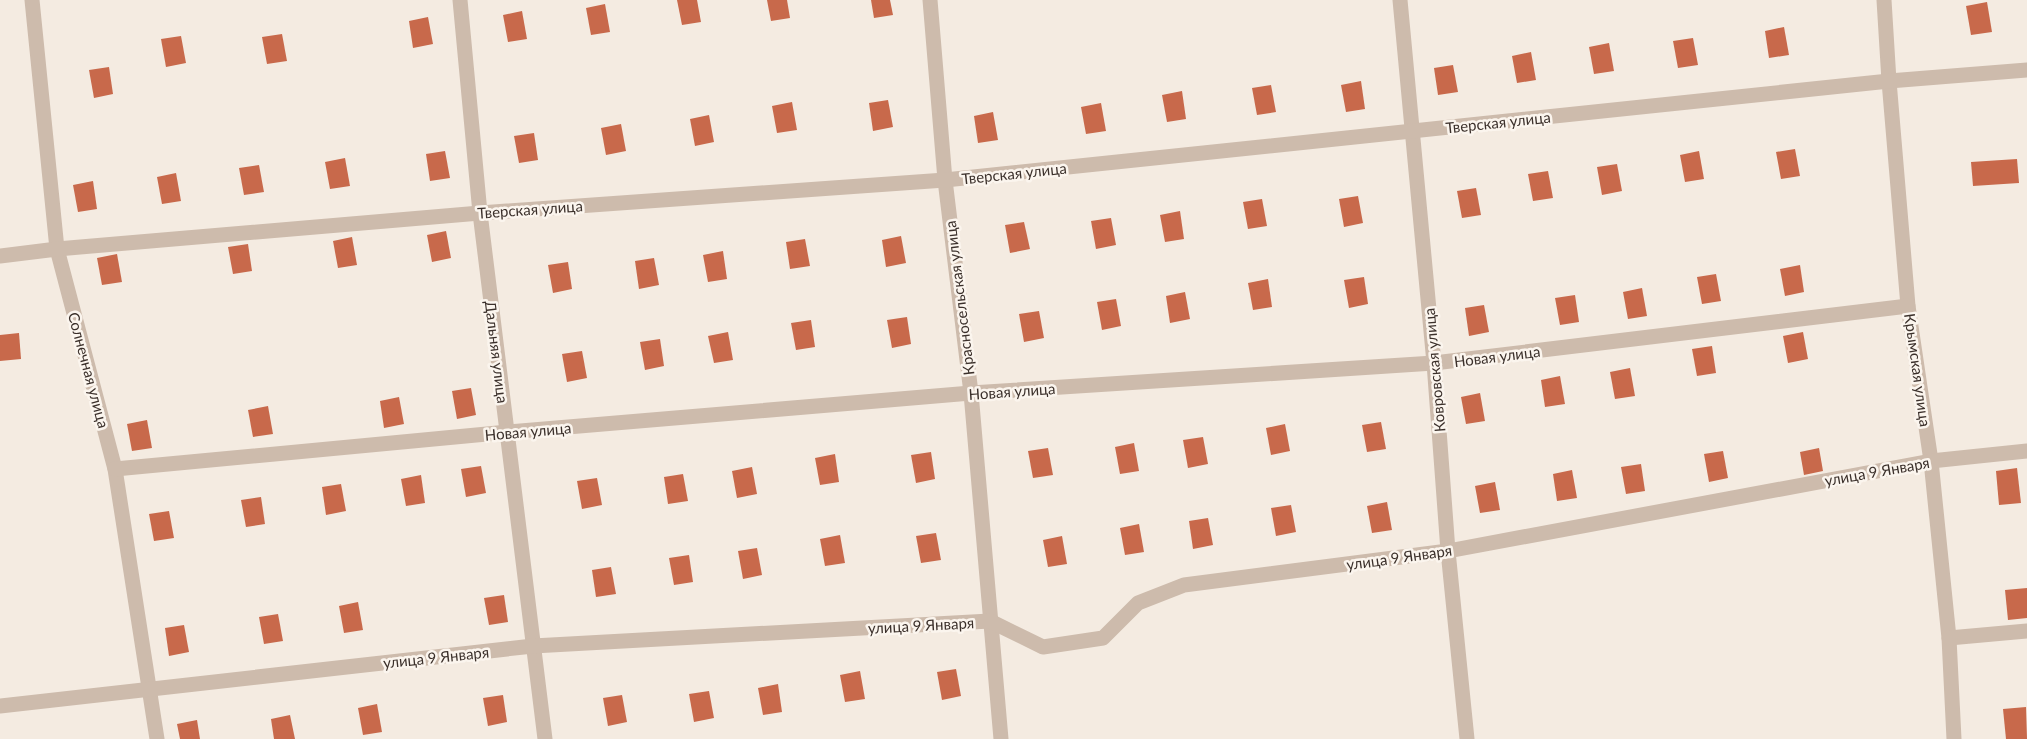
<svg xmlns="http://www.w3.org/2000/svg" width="2027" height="739" font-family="Lato,sans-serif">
<rect width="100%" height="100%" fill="#f4ebe1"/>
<g fill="#c8694b">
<path d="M677 0H697L701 22 682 25Z"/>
<path d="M767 0H787L790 18 771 21Z"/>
<path d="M871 0H890L893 15 874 18Z"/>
<path d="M1987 2 1992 32 1971 35 1966 6Z"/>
<path d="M605 4 610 32 591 35 586 8Z"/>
<path d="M522 11 527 39 508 42 503 15Z"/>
<path d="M428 17 433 44 413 48 409 21Z"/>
<path d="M1784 27 1789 55 1769 58 1765 31Z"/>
<path d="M282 34 287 61 267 64 262 37Z"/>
<path d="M181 36 186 63 166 67 161 39Z"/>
<path d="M1693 38 1698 65 1678 68 1673 41Z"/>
<path d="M1609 43 1614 71 1594 74 1589 47Z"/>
<path d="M1531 52 1536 80 1517 83 1512 56Z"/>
<path d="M1453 65 1458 92 1438 95 1434 68Z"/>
<path d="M109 67 113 94 94 98 89 70Z"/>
<path d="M1361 81 1365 109 1346 112 1341 85Z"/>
<path d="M1271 85 1276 112 1257 115 1252 88Z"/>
<path d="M1182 91 1186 119 1167 122 1162 95Z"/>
<path d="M888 100 893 127 873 131 869 103Z"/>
<path d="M792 102 797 130 777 133 772 106Z"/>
<path d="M1101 103 1106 131 1086 134 1081 107Z"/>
<path d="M993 112 998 140 978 143 974 116Z"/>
<path d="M709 115 714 142 695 146 690 119Z"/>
<path d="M621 124 626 151 606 155 601 128Z"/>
<path d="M534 133 538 160 519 163 514 136Z"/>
<path d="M1795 149 1800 176 1781 179 1776 152Z"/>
<path d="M445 151 450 178 430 181 426 154Z"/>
<path d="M1699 151 1704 179 1685 182 1680 155Z"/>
<path d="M345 158 350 186 330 189 325 162Z"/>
<path d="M2017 159 2019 183 1973 186 1971 162Z"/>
<path d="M1617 164 1622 191 1602 195 1597 167Z"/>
<path d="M259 165 264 192 244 195 239 168Z"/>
<path d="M1548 171 1553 198 1533 201 1528 174Z"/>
<path d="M176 173 181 201 162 204 157 177Z"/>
<path d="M93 181 97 209 78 212 73 185Z"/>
<path d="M1476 188 1481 215 1462 218 1457 191Z"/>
<path d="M1358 196 1363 223 1344 227 1339 199Z"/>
<path d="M1262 199 1267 226 1248 229 1243 202Z"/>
<path d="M1180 211 1184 239 1165 242 1160 215Z"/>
<path d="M1111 218 1116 245 1096 249 1091 221Z"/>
<path d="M1024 222 1030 249 1010 253 1005 225Z"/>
<path d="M446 231 451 258 432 262 427 235Z"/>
<path d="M901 236 906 263 886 267 882 240Z"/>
<path d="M352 237 357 265 338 268 333 241Z"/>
<path d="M805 239 810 266 790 269 786 242Z"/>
<path d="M248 244 252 271 233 274 228 247Z"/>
<path d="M723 251 727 279 708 282 703 255Z"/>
<path d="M117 254 122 282 102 285 97 258Z"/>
<path d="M654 258 659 285 639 289 635 261Z"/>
<path d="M568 262 572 289 553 293 548 265Z"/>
<path d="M1800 265 1804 292 1785 296 1780 269Z"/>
<path d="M1716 274 1721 301 1702 304 1697 277Z"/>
<path d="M1364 277 1368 304 1349 308 1344 280Z"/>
<path d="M1268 279 1272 307 1253 310 1248 283Z"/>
<path d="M1642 288 1647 316 1628 319 1623 292Z"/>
<path d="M1185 292 1190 319 1170 323 1166 296Z"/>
<path d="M1575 295 1579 322 1560 325 1555 298Z"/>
<path d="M1116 299 1121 326 1102 330 1097 302Z"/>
<path d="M1484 305 1489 332 1469 336 1465 308Z"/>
<path d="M1039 311 1044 338 1024 342 1019 314Z"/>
<path d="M907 317 911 344 892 348 887 320Z"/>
<path d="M811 320 815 347 796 350 791 323Z"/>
<path d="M728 332 733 360 714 363 708 336Z"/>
<path d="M1803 332 1808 359 1788 363 1783 336Z"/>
<path d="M19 333 21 359 0 361V335Z"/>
<path d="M660 339 664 366 645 370 640 342Z"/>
<path d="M1712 346 1716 373 1697 376 1692 349Z"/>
<path d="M582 351 587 378 567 382 562 354Z"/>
<path d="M1630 368 1635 396 1615 399 1610 372Z"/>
<path d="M1560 376 1565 404 1545 407 1541 380Z"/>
<path d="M471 388 476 415 457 419 452 391Z"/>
<path d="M1480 393 1485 421 1466 424 1461 397Z"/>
<path d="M399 397 404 424 384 428 380 401Z"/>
<path d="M268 406 273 434 253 437 248 410Z"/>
<path d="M147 420 152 448 132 451 127 424Z"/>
<path d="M1381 422 1386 449 1367 452 1362 425Z"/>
<path d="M1285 424 1290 451 1271 455 1266 428Z"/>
<path d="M1203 437 1208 464 1188 468 1183 440Z"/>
<path d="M1134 443 1139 471 1120 474 1115 447Z"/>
<path d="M1048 448 1053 475 1033 478 1028 451Z"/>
<path d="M1819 448 1823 471 1804 475 1800 452Z"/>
<path d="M1723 451 1728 478 1709 482 1704 454Z"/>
<path d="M931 452 935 479 916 483 911 455Z"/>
<path d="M835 454 839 482 820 485 815 458Z"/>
<path d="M1641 464 1645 491 1626 494 1621 467Z"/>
<path d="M481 466 486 493 466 497 461 469Z"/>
<path d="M752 467 757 494 737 498 732 471Z"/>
<path d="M2017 468 2021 503 1999 505 1996 471Z"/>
<path d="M1572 470 1577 498 1557 501 1553 474Z"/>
<path d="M683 474 688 501 668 504 664 477Z"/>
<path d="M421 475 425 503 406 506 401 479Z"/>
<path d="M597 478 602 505 582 509 577 481Z"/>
<path d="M1495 482 1500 510 1480 513 1475 486Z"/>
<path d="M341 484 346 511 326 515 322 487Z"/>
<path d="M261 497 265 524 246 527 241 500Z"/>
<path d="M1387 502 1392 530 1372 533 1367 506Z"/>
<path d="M1291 505 1296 532 1276 536 1271 508Z"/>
<path d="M169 511 174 538 154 541 149 514Z"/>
<path d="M1208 518 1213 545 1193 549 1189 521Z"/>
<path d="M1139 524 1144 552 1125 555 1120 528Z"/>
<path d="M936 533 941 560 921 563 916 536Z"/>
<path d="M840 535 845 563 825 566 820 539Z"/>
<path d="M1062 536 1067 564 1048 567 1043 540Z"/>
<path d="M757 548 762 575 743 579 738 551Z"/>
<path d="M689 555 693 582 674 585 669 558Z"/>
<path d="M611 567 616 594 596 597 592 570Z"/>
<path d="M2027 588V618L2008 620 2005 590Z"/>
<path d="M504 595 508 622 489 625 484 598Z"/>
<path d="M358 602 363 630 344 633 339 606Z"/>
<path d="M278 614 283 641 264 644 259 617Z"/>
<path d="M184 625 189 652 169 656 165 628Z"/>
<path d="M956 669 961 696 942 700 937 672Z"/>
<path d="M860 671 865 699 845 702 840 675Z"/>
<path d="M778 684 782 712 763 715 758 688Z"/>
<path d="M709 691 714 718 694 722 689 694Z"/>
<path d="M503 695 507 722 488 726 483 698Z"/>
<path d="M622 695 627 722 608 726 603 698Z"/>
<path d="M377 704 382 732 363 735 358 708Z"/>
<path d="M2026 707 2027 739H2006L2003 709Z"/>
<path d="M290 715 295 739H274L271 719Z"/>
<path d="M197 720 200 739H180L177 724Z"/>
</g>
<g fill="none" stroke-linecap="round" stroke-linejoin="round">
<g stroke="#cdbbac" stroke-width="15">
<path d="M32 0 57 249 115 469 157 739"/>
<path d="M460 0 480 213 545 739"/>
<path d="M930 0 945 180 971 393 1001 739"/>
<path d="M1400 0 1434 363 1448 551 1467 739"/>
<path d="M1884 0 1889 81 1908 306 1931 461 1949 638 1954 739"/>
<path d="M0 256 57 249 480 213 945 180 1889 81 2027 70"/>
<path d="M115 469 508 432 971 393 1434 363 1908 306"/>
<path d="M1949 638 2027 631"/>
<path d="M0 706 533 646 990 621 1043 647 1103 638 1138 603 1184 585 1448 551 1931 461 2027 451"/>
</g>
</g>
<g text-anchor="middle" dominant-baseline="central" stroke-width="5" stroke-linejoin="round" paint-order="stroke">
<g font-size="15" fill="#3b302b" stroke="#fbf5ee">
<text transform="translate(1498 122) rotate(-6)">Тверская улица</text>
<text transform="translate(1014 173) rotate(-6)">Тверская улица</text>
<text transform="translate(530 209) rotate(-4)">Тверская улица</text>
<text transform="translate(959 298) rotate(-97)">Красносельская улица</text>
<text transform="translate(497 352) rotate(83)">Дальняя улица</text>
<text transform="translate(1497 356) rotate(-7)">Новая улица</text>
<text transform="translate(89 370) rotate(75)">Солнечная улица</text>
<text transform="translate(1434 370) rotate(-95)">Ковровская улица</text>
<text transform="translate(1918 370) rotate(82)">Крымская улица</text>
<text transform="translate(1012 391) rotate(-4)">Новая улица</text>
<text transform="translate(528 431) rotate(-5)">Новая улица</text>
<text transform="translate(1877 471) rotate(-10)">улица 9 Января</text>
<text transform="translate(1399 557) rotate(-8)">улица 9 Января</text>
<text transform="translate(921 625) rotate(-3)">улица 9 Января</text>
<text transform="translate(436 657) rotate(-6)">улица 9 Января</text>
</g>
</g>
</svg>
